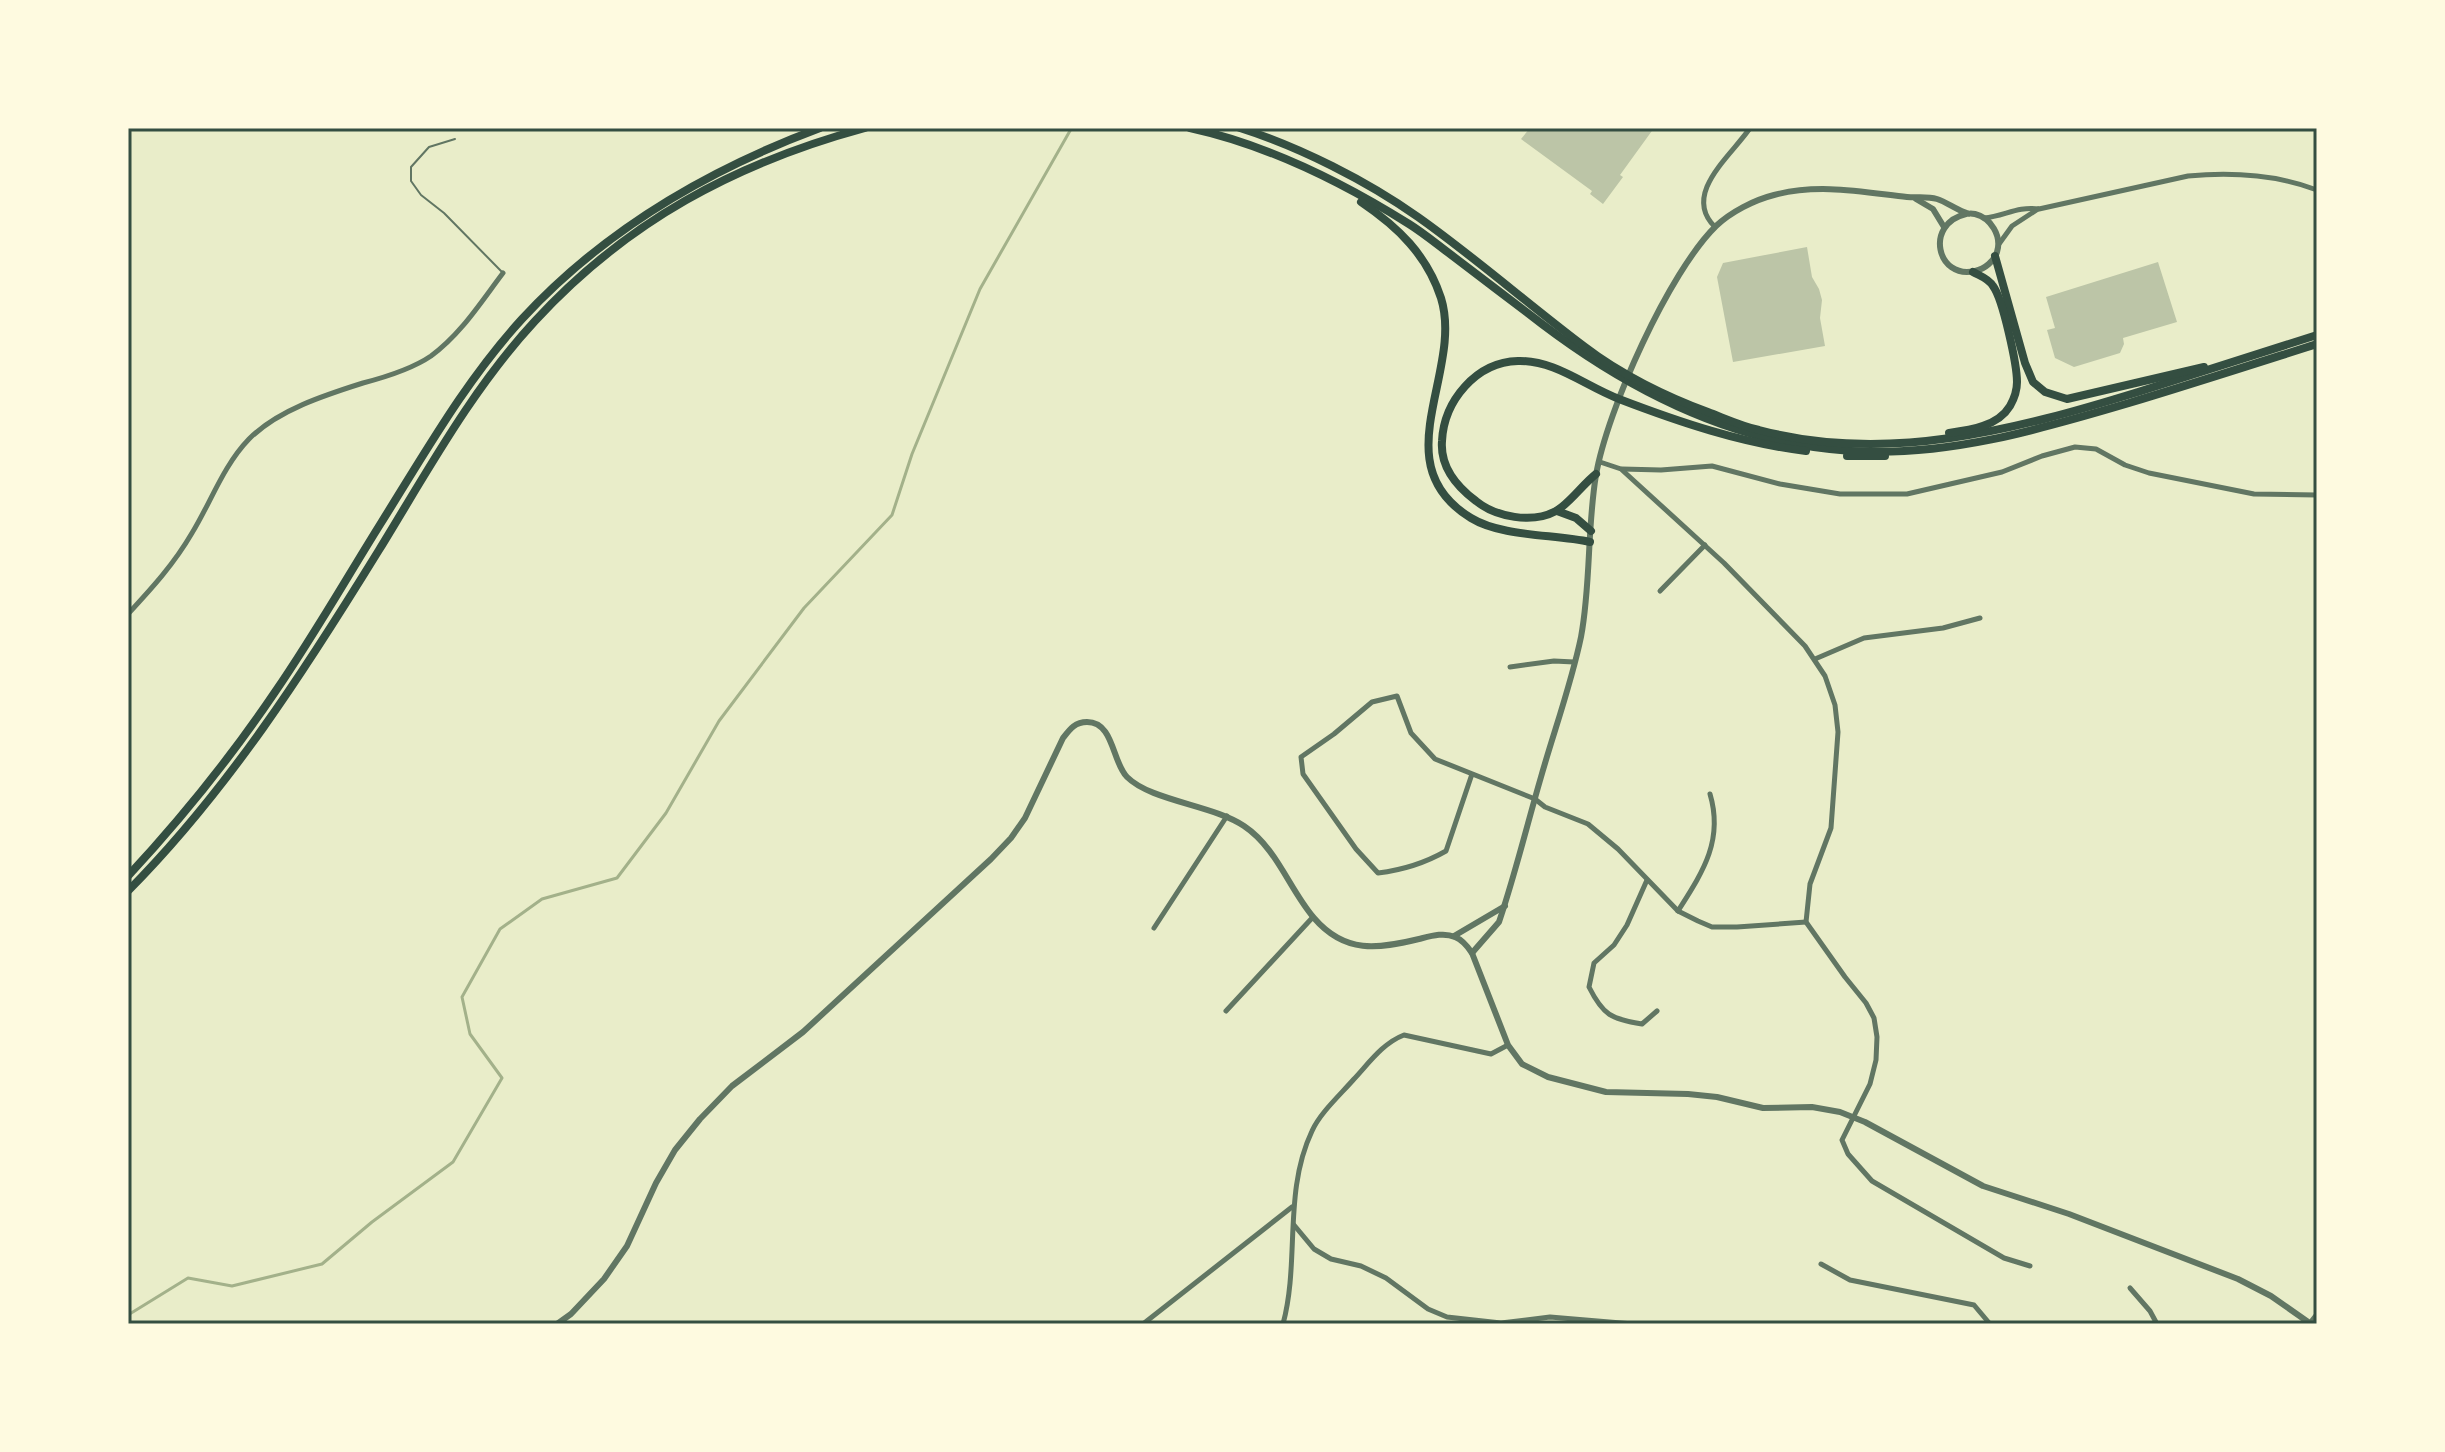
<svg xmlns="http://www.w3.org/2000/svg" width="2445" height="1452" font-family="'Noto Sans',sans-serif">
<rect width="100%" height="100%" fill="#e9edc9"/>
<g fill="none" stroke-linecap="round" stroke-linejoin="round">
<path stroke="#a3b18a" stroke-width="3" d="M128 1315 188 1278 232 1286 322 1264 372 1222 453 1162 502 1078 470 1034 462 997 500 929 542 899 617 878 666 813 719 721 804 608 892 515 912 454 980 289 1071 129"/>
</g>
<g fill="#bcc5a7">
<path d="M1530 128H1654L1620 175 1623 177 1603 204 1590 194 1592 191 1521 139Z"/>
<path d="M1807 247 1812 277 1819 289 1822 300 1820 318 1825 346 1733 362 1717 277 1723 263Z"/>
<path d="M2158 262 2177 322 2123 338 2124 344 2120 353 2074 367 2055 358 2047 330 2055 328 2046 297Z"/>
</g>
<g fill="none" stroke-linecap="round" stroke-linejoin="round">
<path stroke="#617663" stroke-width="2" d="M455 139 429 147 411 167V181L421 195 444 213 503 273"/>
<g stroke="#617663" stroke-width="5">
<path d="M1984 218C2005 216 2017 206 2039 209L2188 176C2232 172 2275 174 2317 190"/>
<path d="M1715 227C1681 194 1732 155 1750 128"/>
<path d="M1999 244 2012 226 2038 209"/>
<path d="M1600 462 1621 469 1724 563 1805 646 1825 676 1835 705 1838 732 1831 828 1810 884 1806 922 1845 977 1866 1003 1874 1018 1877 1037 1876 1060 1870 1084 1842 1140 1848 1154 1872 1181 2004 1258 2030 1266"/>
<path d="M1622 469 1661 470 1712 466 1780 484 1840 494H1907L2002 472 2042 456 2075 447 2096 449 2125 465 2149 473 2254 494 2317 495"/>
<path d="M1660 591 1705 545"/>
<path d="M128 614C152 588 174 564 192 533 211 502 223 466 249 439 278 410 325 395 363 383 386 377 412 369 431 356 461 334 481 302 503 273"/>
<path d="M1815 659 1864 638 1943 628 1980 618"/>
<path d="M1510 667 1554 661 1574 662"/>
<path d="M1472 774 1446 851C1425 863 1403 870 1378 873L1356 849 1303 774 1301 757 1334 734 1372 702 1397 696 1411 733 1435 759 1535 799 1545 807 1588 824 1618 849 1678 911 1698 921 1712 927H1737L1806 922"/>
<path d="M1647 880 1627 925 1614 945 1594 963 1589 987C1603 1015 1611 1019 1642 1024L1657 1011"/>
<path d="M1678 911C1702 873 1724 841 1710 794"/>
<path d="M1154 928 1227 816"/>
<path d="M1226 1011 1313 917"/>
<path d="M1294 1225 1314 1249 1331 1259 1361 1266 1386 1278 1428 1309 1447 1317 1501 1323 1550 1317 1633 1324"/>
<path d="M1821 1264 1850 1280 1974 1305 1990 1324"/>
<path d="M2130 1288 2150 1311 2157 1324"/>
<path d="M2310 1323 2317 1314"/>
<path d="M1143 1324 1292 1207"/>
<path d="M1283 1324C1300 1261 1283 1192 1312 1131 1320 1113 1340 1095 1354 1079 1369 1063 1383 1043 1404 1035L1491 1054 1508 1045"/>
</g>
<g stroke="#617663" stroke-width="6">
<path d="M1916 199 1933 209 1944 227"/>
<path d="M1454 936 1505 906"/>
<path d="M1472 953 1499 922C1515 875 1527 825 1541 777 1554 731 1571 685 1581 637 1591 584 1587 528 1596 475 1607 410 1669 272 1716 226 1731 212 1754 200 1774 195 1818 183 1863 192 1907 197 1917 198 1927 196 1937 199 1946 202 1954 208 1964 212 1973 216 1965 212 1975 214 1991 218 2002 236 1997 252 1994 261 1985 269 1975 271 1937 280 1924 224 1966 214"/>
<path d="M557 1324 571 1314 604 1279 627 1246 656 1183 675 1150 700 1119 732 1086 803 1032 991 859 1011 838 1025 818 1063 738C1070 729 1075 722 1087 722 1114 722 1112 762 1127 777 1151 801 1213 805 1244 826 1277 848 1289 889 1314 918 1345 954 1378 949 1419 939 1431 936 1444 932 1455 937 1463 940 1468 947 1472 953L1508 1045 1522 1064 1548 1077 1606 1092 1688 1094 1717 1097 1763 1108 1812 1107 1840 1112 1865 1122 1983 1186 2069 1214 2238 1279 2271 1296 2311 1324"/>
</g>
<g stroke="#344e41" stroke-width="8">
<path d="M1190 128C1268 145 1342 182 1409 224 1425 234 1439 246 1454 257 1483 279 1513 302 1542 324 1633 393 1735 444 1851 451 1946 457 2038 430 2129 403 2192 384 2254 364 2317 344"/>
<path d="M1240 128C1300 147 1367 181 1418 217 1476 258 1529 305 1585 347 1620 374 1667 397 1708 412 1724 418 1741 426 1759 430 1887 464 2015 430 2138 392 2198 373 2258 354 2317 335"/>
<path d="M1361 202C1398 227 1427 255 1441 298 1464 372 1382 464 1471 518 1502 537 1554 534 1590 542"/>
<path d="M1995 256 2025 363 2033 382 2045 392 2067 399 2204 367"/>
<path d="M1949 433C1971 430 1998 426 2010 406 2014 399 2017 390 2017 382 2017 365 2003 299 1993 286 1988 278 1980 276 1973 272"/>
<path d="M1847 456H1885"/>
<path d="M1596 474C1583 484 1569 504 1556 511 1532 524 1496 517 1476 501 1456 486 1440 467 1442 441 1444 401 1476 362 1518 361 1555 360 1585 386 1619 399 1679 422 1741 443 1806 451"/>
<path d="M1557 511 1576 518 1591 531"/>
<path d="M128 876C181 819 231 757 275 692 313 637 346 579 381 523 425 453 466 380 522 319 604 230 707 170 820 128"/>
<path d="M128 891C228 790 305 670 379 550 427 472 472 389 535 321 627 221 736 163 865 128"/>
</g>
</g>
<rect width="2445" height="1452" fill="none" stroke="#fefae0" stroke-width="260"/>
<rect x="130" y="130" width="2185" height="1192" fill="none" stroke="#344e41" stroke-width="3"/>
</svg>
